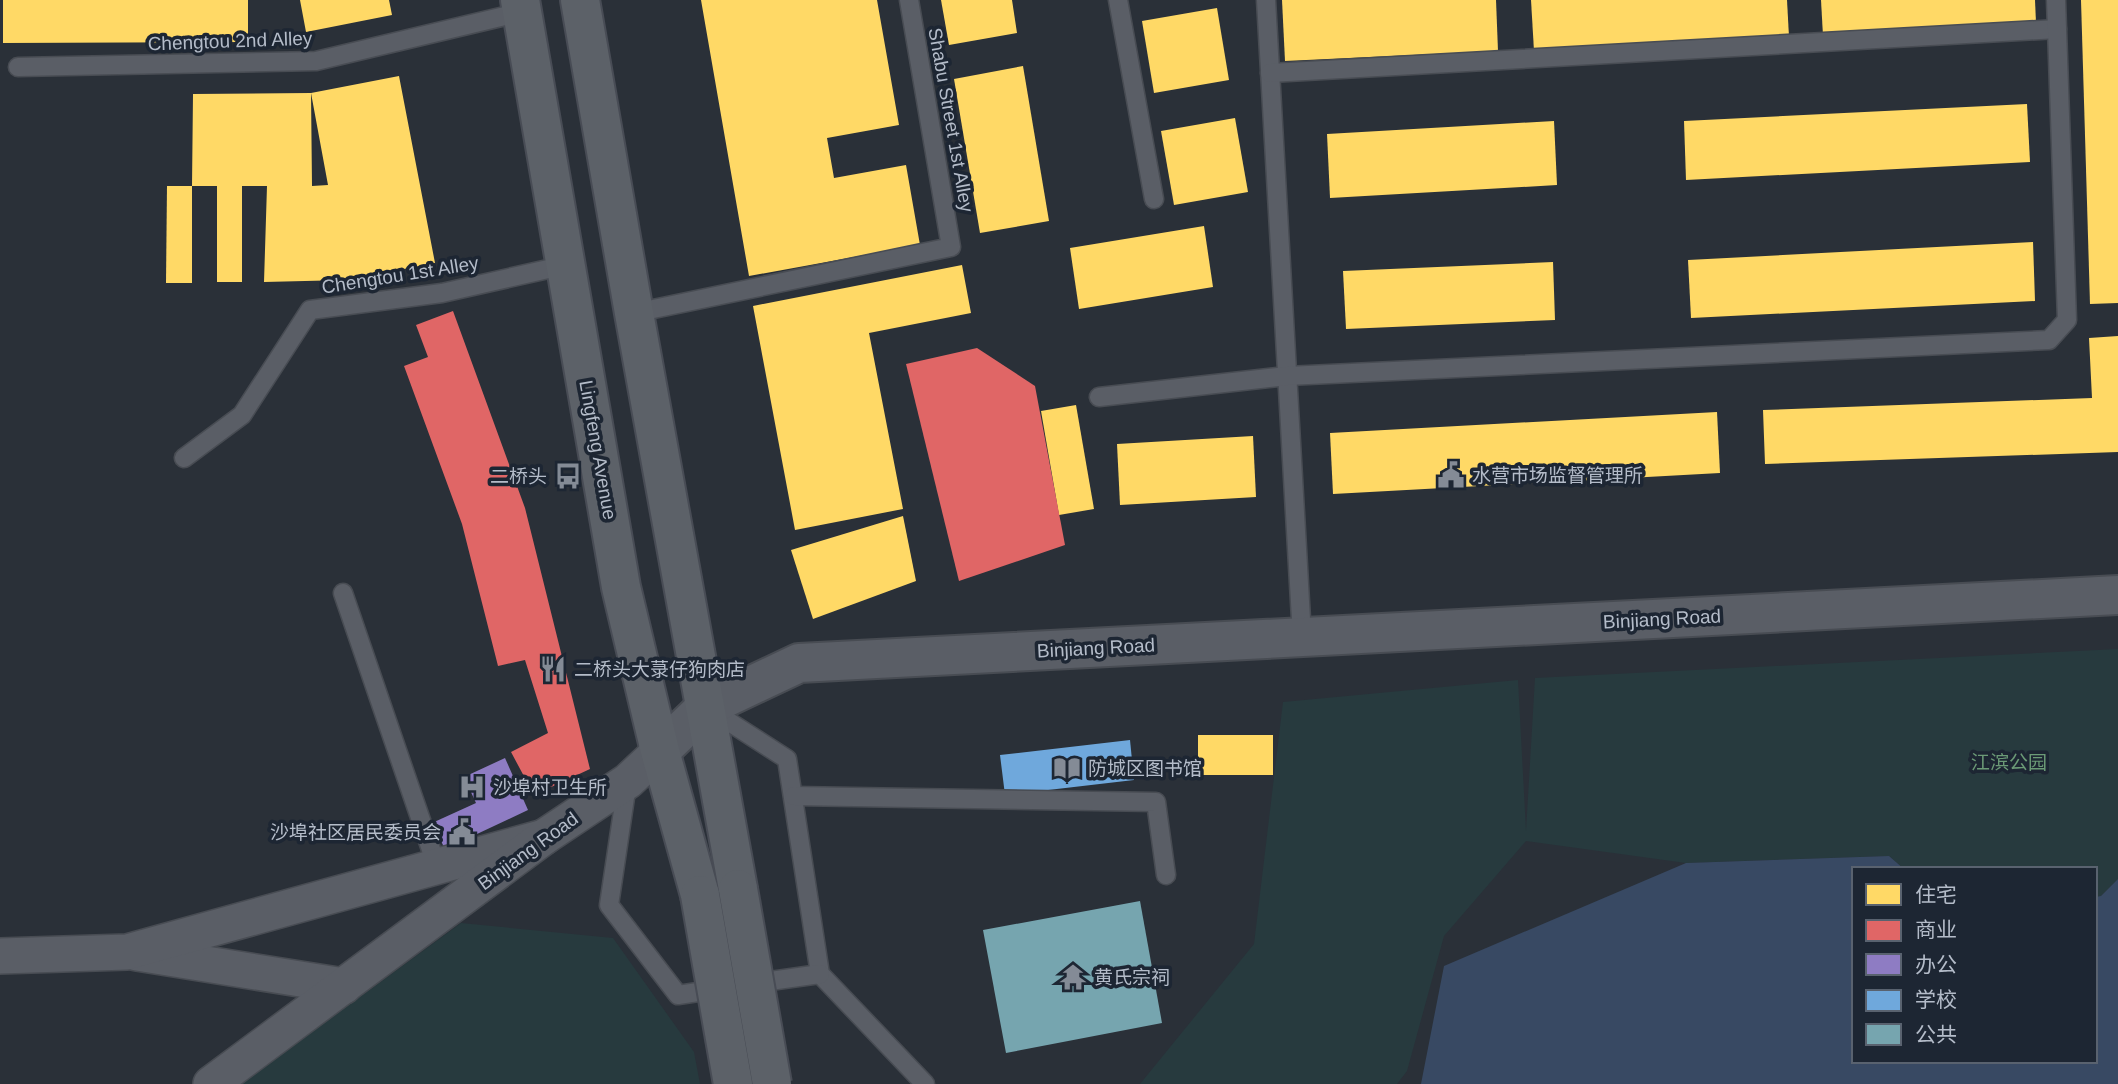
<svg xmlns="http://www.w3.org/2000/svg" width="2118" height="1084" font-family="Helvetica,'Noto Sans SC',sans-serif">
<rect width="100%" height="100%" fill="#2a3038"/>
<g fill="#273a3e">
<path d="M2118 649V879L2101 896 2095 897V869H1904L1889 856 1686 863 1526 841 1444 936 1407 1071 1397 1084H1140L1254 944 1283 702 1518 680 1526 831 1535 678Z"/>
<path d="M461 923 613 938 694 1052 700 1084H241Z"/>
</g>
<path fill="#384963" d="M1889 856 1904 869H1854V1061H2095V897L2101 896 2118 879V1084H1421L1444 966 1686 863Z"/>
<g fill="#ffd966">
<path d="M3 0H248V42L3 43Z"/>
<path d="M300 0H389L392 15 306 32Z"/>
<path d="M701 0H877L899 125 827 138 834 178 906 165 920 245 749 276Z"/>
<path d="M941 0H1012L1017 33 949 45Z"/>
<path d="M1282 0H1496L1498 51 1285 61Z"/>
<path d="M1531 0H1787L1789 37 1534 51Z"/>
<path d="M1821 0H2035L2036 23 1823 36Z"/>
<path d="M2081 0H2118V303L2090 304Z"/>
<path d="M1217 8 1229 80 1154 93 1142 21Z"/>
<path d="M1023 66 1049 221 980 233 954 79Z"/>
<path d="M399 76 435 263 346 280 264 282 267 186H242V282H217V186H192L193 94 311 93 312 186 328 185 311 93Z"/>
<path d="M2027 104 2030 162 1686 180 1684 121Z"/>
<path d="M1235 118 1248 192 1174 205 1161 131Z"/>
<path d="M1554 121 1557 185 1330 198 1327 134Z"/>
<path d="M167 186H192V283H166Z"/>
<path d="M1204 226 1213 287 1079 309 1070 248Z"/>
<path d="M2033 242 2035 301 1691 318 1688 260Z"/>
<path d="M1553 262 1555 320 1346 329 1343 271Z"/>
<path d="M962 265 971 313 869 333 903 509 795 530 753 306Z"/>
<path d="M2118 336V452L1765 464 1763 410 2092 398 2089 338Z"/>
<path d="M1076 405 1094 509 1059 515 1041 411Z"/>
<path d="M1717 412 1720 473 1333 494 1330 433Z"/>
<path d="M1253 436 1256 497 1120 505 1117 444Z"/>
<path d="M903 516 916 581 813 619 791 550Z"/>
<rect x="1198" y="735" width="75" height="40"/>
</g>
<g fill="#e06666">
<path d="M453 311 525 508 590 769 534 795 511 752 548 733 525 660 498 666 462 524 404 366 428 357 416 325Z"/>
<path d="M977 348 1035 386 1065 545 959 581 906 364Z"/>
</g>
<path fill="#8e7cc3" d="M505 758 528 810 445 849 432 823 476 803 464 777Z"/>
<path fill="#6fa8dc" d="M1130 740 1134 780 1005 795 1000 755Z"/>
<path fill="#76a5af" d="M1140 901 1162 1023 1006 1053 983 930Z"/>
<g fill="none" stroke-linecap="round" stroke-linejoin="round">
<g stroke="#484c53" stroke-width="21">
<g id="service">
<path d="M1118 0 1154 199"/>
<path d="M1266 0 1302 637"/>
<path d="M18 67 316 61 522 12"/>
<path d="M1270 73 2057 29"/>
<path d="M634 313 951 247 909 0"/>
<path d="M1099 397 1287 376 2049 340 2067 320 2056 0"/>
<path d="M184 458 242 415 310 310 442 293 566 265"/>
<path d="M343 593 437 867"/>
<path d="M709 709 787 759 820 974 925 1084"/>
<path d="M627 784 609 905 678 995 718 989"/>
<path d="M794 796 1156 802 1166 875"/>
<path d="M749 984 820 974"/>
</g>
</g>
<g stroke="#484c53" stroke-width="38">
<g id="minor">
<path d="M137 953 344 986"/>
<path d="M0 956 127 952 544 837"/>
<path d="M211 1084 544 837 628 781 660 751"/>
</g>
</g>
<g stroke="#484c53" stroke-width="42">
<path id="tertiary" d="M660 751 706 707 799 663 2118 595"/>
</g>
<g stroke="#484c55" stroke-width="42">
<g id="primary">
<path d="M520 0 621 587 660 751 700 895"/>
<path d="M580 0 634 313 738 889"/>
</g>
</g>
<use href="#service" stroke="#5a5e66" stroke-width="18"/>
<use href="#minor" stroke="#5a5e66" stroke-width="35"/>
<use href="#tertiary" stroke="#5a5e66" stroke-width="38"/>
<use href="#primary" stroke="#5c6168" stroke-width="38"/>
<g stroke="#484c55" stroke-width="42" stroke-linecap="butt">
<g id="primary-bridge">
<path d="M738 889 772 1084"/>
<path d="M700 895 733 1084"/>
</g>
</g>
<use href="#primary-bridge" stroke="#5c6168" stroke-width="38"/>
</g>
<defs>
<g id="civic-bare" transform="scale(2.1)"><path d="M-.6-6.5H3V-4.5H.6V-3L4-1V1h2V6H-6V1h2V-1L-.6-3ZM-1.2 2.5V6h2.4V2.5Z" fill="#848b96" stroke="#1d2633" stroke-width="2.5" paint-order="stroke"/></g>
<g id="bus-bare" transform="scale(2.1)"><path d="M-5-6H5V4H4V6H2V4H-2V6H-4V4H-5ZM-3.5-4V0h7V-4ZM-3.5 1.2v1.5H-2V1.2ZM2 1.2v1.5H3.5V1.2Z" fill="#848b96" stroke="#1d2633" stroke-width="2.5" paint-order="stroke"/></g>
<g id="restaurant-bare" transform="scale(2.1)"><path d="M-5-6h1v4h1v-4h1v4h1v-4h1v5L-1.5 .5V6h-2V.5L-5-1ZM5-6V6H3V1.5H1.5Q1.5-4 5-6Z" fill="#848b96" stroke="#1d2633" stroke-width="2.5" paint-order="stroke"/></g>
<g id="library-bare" transform="scale(2.1)"><path d="M-6-4Q-3-5.5-.7-3.5V5Q-3 3-6 4ZM6-4Q3-5.5 .7-3.5V5Q3 3 6 4Z" fill="#848b96" stroke="#1d2633" stroke-width="2.5" paint-order="stroke"/></g>
<g id="hospital-bare" transform="scale(2.1)"><path d="M-5-5h3v3.5h4V-5h3V5h-3V1.5h-4V5h-3Z" fill="#848b96" stroke="#1d2633" stroke-width="2.5" paint-order="stroke"/></g>
<g id="temple-bare" transform="scale(2.1)"><path d="M0-6L5-2H3V0L6.5 2.5H4V6H1.5V3h-3V6H-4V2.5H-6.5L-3 0V-2H-5Z" fill="#848b96" stroke="#1d2633" stroke-width="2.5" paint-order="stroke"/></g>
</defs>
<g fill-rule="evenodd">
<use href="#civic-bare" x="1451" y="475"/>
<use href="#bus-bare" x="568" y="476"/>
<use href="#restaurant-bare" x="553" y="669"/>
<use href="#library-bare" x="1067" y="768"/>
<use href="#hospital-bare" x="472" y="787"/>
<use href="#civic-bare" x="462" y="832"/>
<use href="#temple-bare" x="1073" y="977"/>
</g>
<g text-anchor="middle" dominant-baseline="central" stroke-width="7" stroke-linejoin="round" paint-order="stroke">
<g font-size="19" fill="#b4bcc9" stroke="#1d2633">
<text transform="translate(230 41) rotate(-2)">Chengtou 2nd Alley</text>
<text transform="translate(951 120) rotate(80)">Shabu Street 1st Alley</text>
<text transform="translate(400 275) rotate(-9)">Chengtou 1st Alley</text>
<text transform="translate(598 450) rotate(80)">Lingfeng Avenue</text>
<text transform="translate(1662 619) rotate(-3)">Binjiang Road</text>
<text transform="translate(1096 648) rotate(-3)">Binjiang Road</text>
<text transform="translate(528 851) rotate(-36)">Binjiang Road</text>
</g>
<g font-size="19" fill="#b4bcc9" stroke="#1d2633" text-anchor="start">
<text x="1472" y="475">水营市场监督管理所</text>
<text x="547" y="476" text-anchor="end">二桥头</text>
<text x="574" y="669">二桥头大菉仔狗肉店</text>
<text x="1088" y="768">防城区图书馆</text>
<text x="493" y="787">沙埠村卫生所</text>
<text x="441" y="832" text-anchor="end">沙埠社区居民委员会</text>
<text x="1094" y="977">黄氏宗祠</text>
</g>
<g font-size="19" fill="#6b9a76" stroke="#1d2633">
<text x="2009" y="762">江滨公园</text>
</g>
</g>
<rect x="1852" y="867" width="245" height="196" fill="#1d2633" stroke="#59626f" stroke-width="2"/>
<rect x="1866" y="884" width="35" height="21" fill="#ffd966" stroke="#59626f" stroke-width="2"/>
<text x="1915" y="902" font-size="21" fill="#b4bcc9">住宅</text>
<rect x="1866" y="920" width="35" height="21" fill="#e06666" stroke="#59626f" stroke-width="2"/>
<text x="1915" y="937" font-size="21" fill="#b4bcc9">商业</text>
<rect x="1866" y="954" width="35" height="21" fill="#8e7cc3" stroke="#59626f" stroke-width="2"/>
<text x="1915" y="972" font-size="21" fill="#b4bcc9">办公</text>
<rect x="1866" y="990" width="35" height="21" fill="#6fa8dc" stroke="#59626f" stroke-width="2"/>
<text x="1915" y="1007" font-size="21" fill="#b4bcc9">学校</text>
<rect x="1866" y="1024" width="35" height="21" fill="#76a5af" stroke="#59626f" stroke-width="2"/>
<text x="1915" y="1042" font-size="21" fill="#b4bcc9">公共</text>
</svg>
